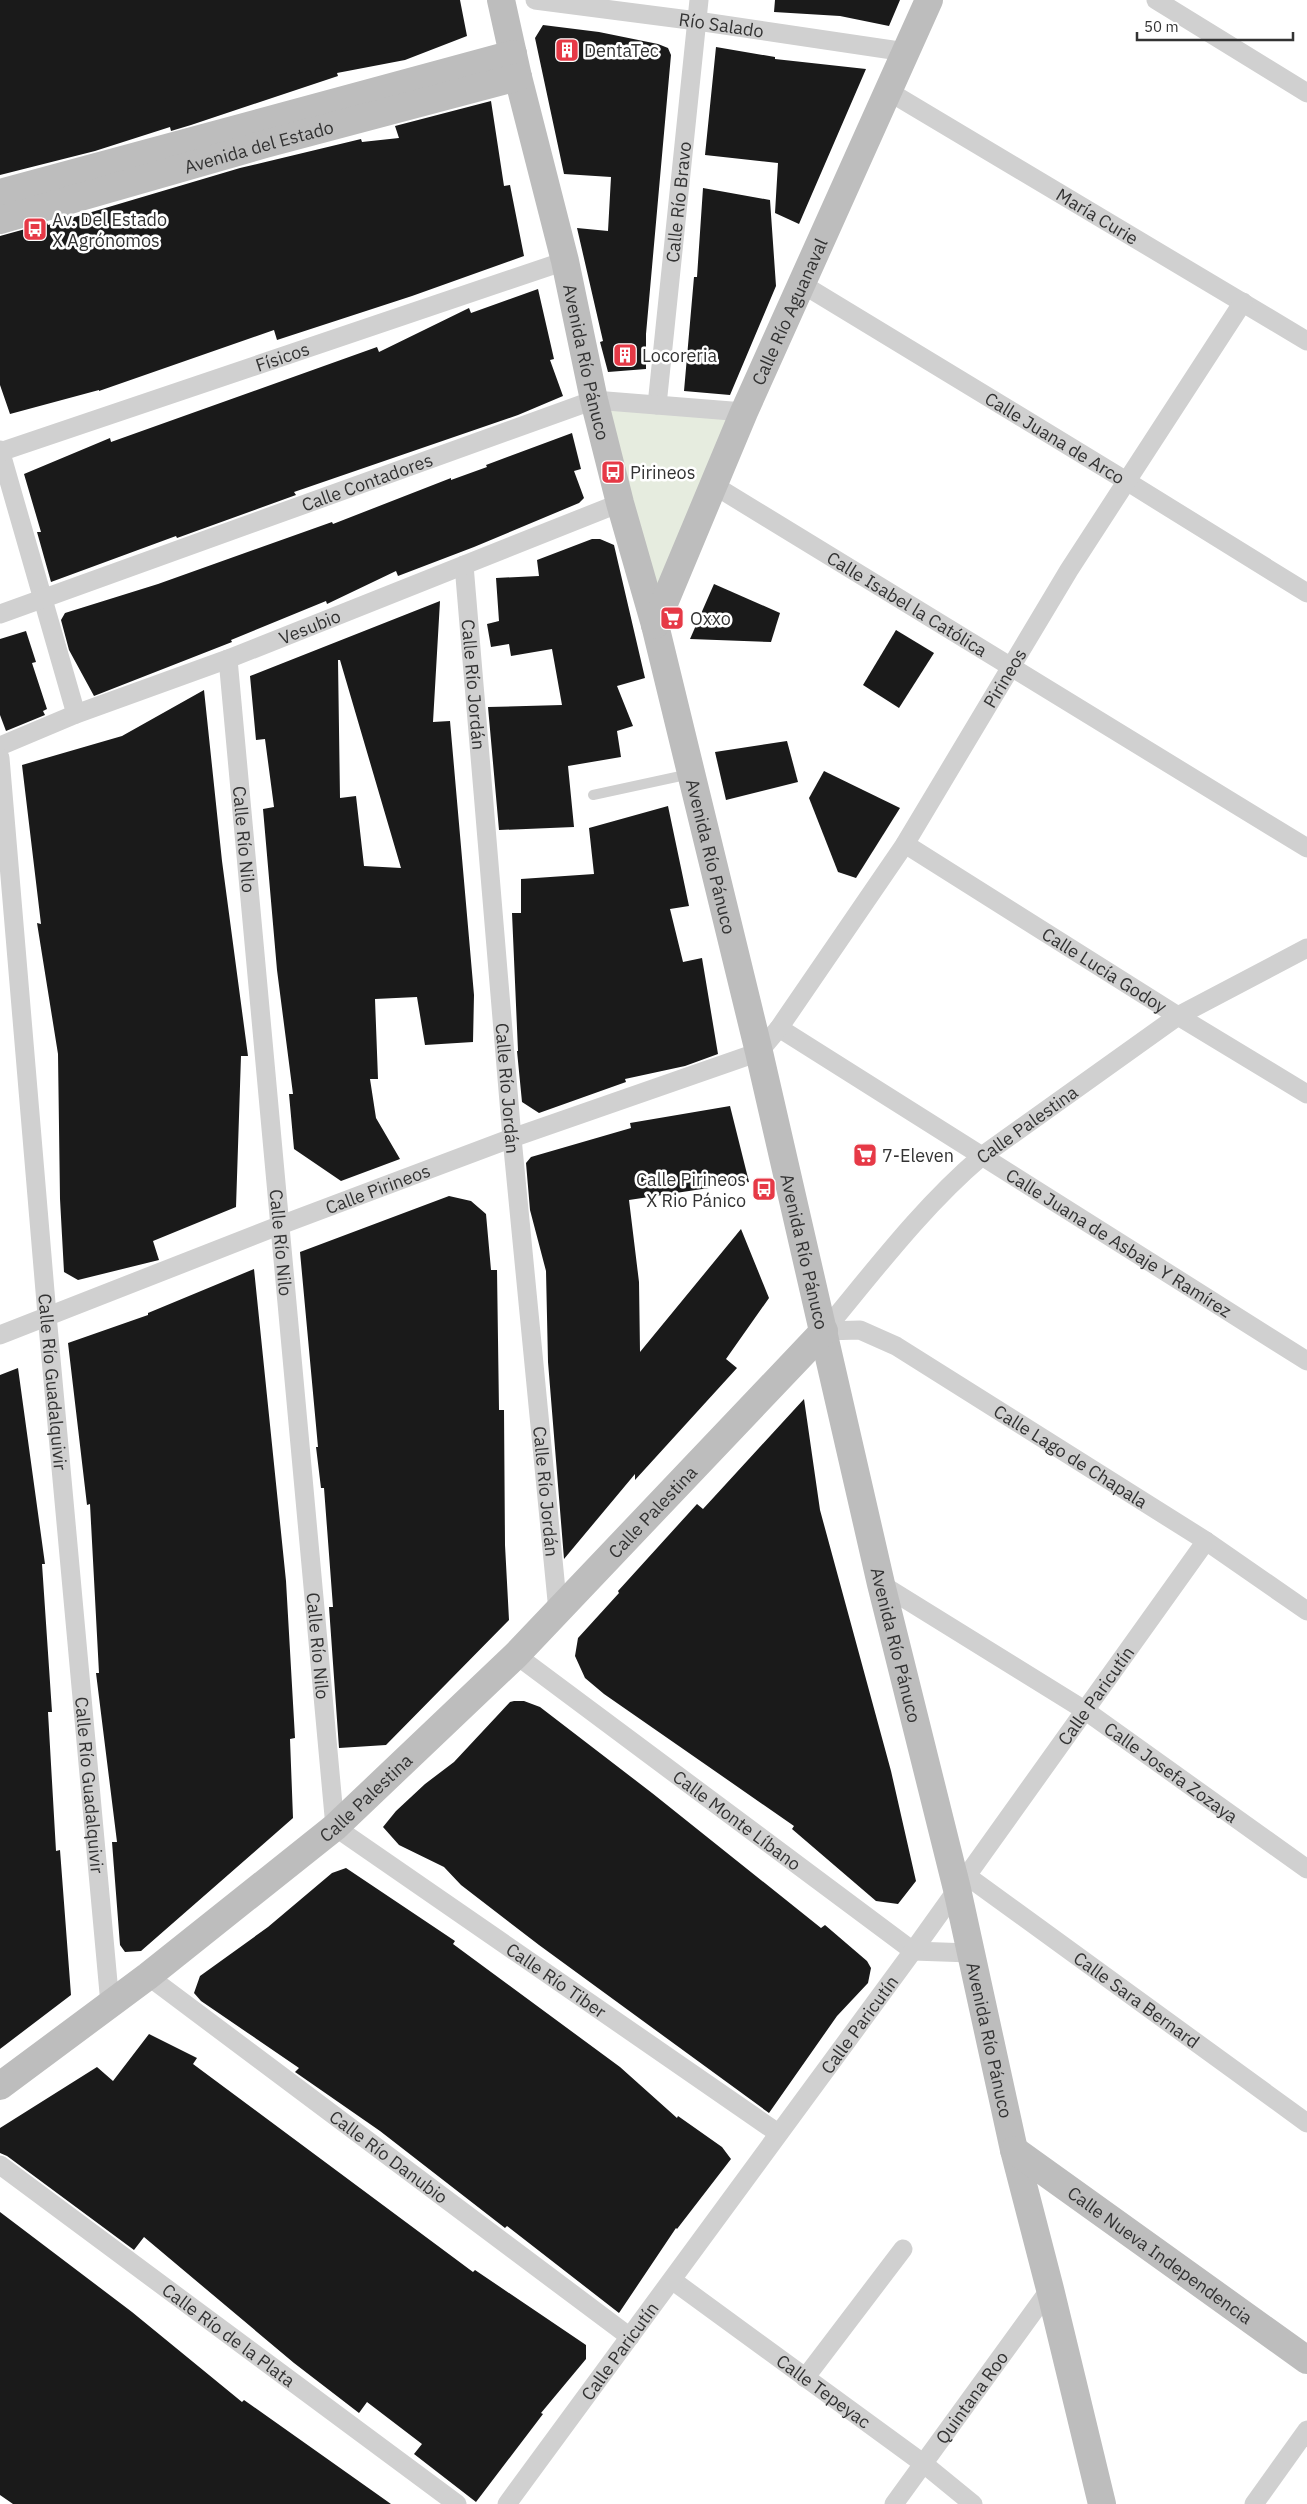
<svg xmlns="http://www.w3.org/2000/svg" width="1307" height="2504" font-family="'IBM Plex Sans',sans-serif">
<rect width="100%" height="100%" fill="#fff"/>
<path fill="#e6ecdf" d="M594 400 744 412 655 625Z"/>
<g fill="#1a1a1a" fill-rule="evenodd">
<path d="M0 0H460L467 36 405 60 337 73 338 76 191 125 171 131 170 127 95 151 0 175Z"/>
<path d="M775 0H900L889 26 840 16 774 12Z"/>
<path d="M543 25 599 32 658 44 668 48 671 55 646 334V369L608 372 600 342 603 341 577 228 608 231 611 177 564 174 535 38Z"/>
<path d="M716 47 775 57V59L866 69 799 224 775 213 778 163 705 155Z"/>
<path d="M491 101 504 186 510 185 524 256 412 296 277 340 274 330 99 391V390L10 414 0 385V236L47 223 48 225 240 168 361 139 362 142 399 138 395 126Z"/>
<path d="M703 188 770 200 776 286 730 395 684 391 694 277H697Z"/>
<path d="M538 289 554 359 550 360 563 396 518 415 294 492 296 495 177 538 176 536 51 582 37 532H41L24 474 110 438 111 442 377 347 379 352 469 308 471 313Z"/>
<path d="M572 433 581 469 574 471 584 498 579 503 474 547 398 576 396 571 327 604 326 601 231 640 232 642 94 696 69 650 61 620 65 613 158 584 332 522 333 524 451 478V480L487 467 486 465Z"/>
<path d="M592 539H600L614 545 645 678 617 686 633 726 617 731 621 757 568 766 574 827 499 830 488 707 562 705 552 649 511 656 509 644 491 647 487 624 499 621 496 578 539 576 537 560Z"/>
<path d="M714 584 780 613 771 642 690 639Z"/>
<path d="M440 601 433 722 450 721 474 995 473 1042 425 1045 417 997 375 999 378 1079H370L376 1118 400 1159 341 1181 294 1149 289 1094H293L277 970 263 809 274 807 265 739 256 740 250 676ZM338 660H340L401 868 364 866 356 796 340 798Z"/>
<path d="M896 630 934 653 899 708 863 685Z"/>
<path d="M26 631 36 662 32 663 47 709 43 711 45 715 6 731 0 715V639Z"/>
<path d="M204 690 222 861 248 1056H241L236 1207 153 1241 159 1260 78 1280 64 1272 60 1199 58 1054 37 923 41 924 22 765 122 736Z"/>
<path d="M787 741 798 782 726 800 715 752Z"/>
<path d="M824 771 900 808 856 878 838 872 809 798Z"/>
<path d="M668 806 689 906 670 909 683 962 702 958 718 1054 685 1066 625 1079 626 1082 539 1113 522 1102 517 1051H518L512 913H521V879L594 874 589 828Z"/>
<path d="M730 1106 749 1182 629 1200 639 1282 640 1352 741 1229 769 1298 726 1359 737 1368 635 1480V1474L564 1559 548 1362 546 1271 530 1210 526 1163 531 1157 631 1128 630 1123Z"/>
<path d="M449 1196 471 1201 486 1214 491 1270H497L499 1410H504L505 1545 509 1620 386 1745 339 1748 329 1607H333L324 1488H321L316 1447H318L300 1252Z"/>
<path d="M254 1269 286 1581 295 1738 290 1739 293 1818 141 1951 125 1952 120 1945 112 1842H117L96 1673H99L90 1504 87 1505 68 1343 148 1315V1313Z"/>
<path d="M18 1368 45 1564H42L52 1712H48L56 1851 60 1850 71 1995 0 2049V1375Z"/>
<path d="M804 1399 820 1510 891 1771 916 1881 898 1904 876 1901 792 1829 794 1826 604 1694 585 1678 575 1656 578 1638 619 1593 618 1591 697 1504 703 1509Z"/>
<path d="M514 1701H524L540 1707 652 1793 821 1928 825 1925 867 1961 871 1968 868 1983 837 2016 769 2113 539 1945 461 1885 444 1867 399 1845 383 1827 396 1811 425 1784 454 1762 510 1702Z"/>
<path d="M346 1868 455 1941 453 1944 620 2067 677 2118 678 2116 722 2147 731 2159 677 2229 676 2228 619 2313 507 2226 505 2228 380 2131 295 2072 299 2068 201 2001 194 1993 200 1976 268 1927 332 1873Z"/>
<path d="M149 2034 197 2058 193 2064 473 2272 475 2270 586 2345V2359L541 2413 543 2414 476 2502 414 2454 422 2444 367 2402 359 2413 294 2363 144 2237 134 2250 7 2156 0 2153V2128L97 2067 113 2081Z"/>
<path d="M0 2212 132 2312 242 2402 244 2400 391 2504H13L0 2495Z"/>
</g>
<g fill="none" stroke-linecap="round" stroke-linejoin="round">
<path stroke="#d0d0d0" stroke-width="10" d="M593 795 690 774"/>
<g stroke="#d0d0d0" stroke-width="19">
<path id="s1" d="M535 0 697 21 906 52"/>
<path d="M1156 0 1307 93"/>
<path id="s2" d="M888 91 1307 341"/>
<path id="s3" d="M802 284 1128 482 1307 593"/>
<path id="s4" d="M657 405 699 0"/>
<path d="M0 450 76 714"/>
<path id="s5" d="M0 452 565 261"/>
<path id="s6" d="M712 484 1307 848"/>
<path id="s7" d="M464 565 512 1138 558 1611"/>
<path id="s8" d="M0 614 594 400 744 412"/>
<path id="s9" d="M228 659 335 1827 778 2133"/>
<path id="s10" d="M0 746 76 714 228 659 620 503"/>
<path id="s11" d="M0 758 47 1315 110 2004"/>
<path id="s12" d="M905 844 1178 1016 1307 1094"/>
<path id="s13" d="M779 1028 1307 1361"/>
<path id="s14" d="M824 1331C874 1271 922 1207 982 1156L1178 1016 1307 948"/>
<path id="s15" d="M824 1331 860 1330 896 1346 1206 1541 1307 1611"/>
<path id="s16" d="M0 1335 278 1226 512 1138 759 1052 779 1028 905 844 1069 570 1243 302"/>
<path id="s17" d="M881 1584 1086 1711 1307 1869"/>
<path id="s18" d="M516 1655 913 1951 971 1953"/>
<path id="s19" d="M967 1876 1307 2123"/>
<path id="s20" d="M148 1976 630 2337"/>
<path id="s21" d="M0 2165 457 2504"/>
<path id="s22" d="M672 2280 924 2464 973 2504"/>
<path d="M805 2378 903 2249"/>
<path id="s23" d="M507 2504 913 1951 1206 1541"/>
<path id="s24" d="M894 2504 1050 2289"/>
<path d="M1254 2504 1307 2430"/>
</g>
<g stroke="#bdbdbd" stroke-width="28">
<path id="s25" d="M501 0 518 77 565 261 594 400 620 503 655 625 759 1052 881 1584 957 1889 1014 2150 1050 2289 1102 2504"/>
<path d="M0 193 513 54"/>
<path id="s26" d="M0 220 265 144 518 77"/>
<path id="s27" d="M655 625 744 412 929 0"/>
<path id="s28" d="M0 2086 148 1976 335 1827 516 1655 824 1331"/>
<path id="s29" d="M1014 2150 1307 2360"/>
</g>
</g>
<defs>
<g id="building-square" transform="scale(1.25)"><rect x="-9" y="-9" width="18" height="18" rx="4" fill="#e63946" stroke="#fff"/><path d="M-4-6H4V6H1V3H-1V6H-4ZM-2.5-4.3h1.7v1.8h-1.7ZM.8-4.3h1.7v1.8H.8ZM-2.5-1h1.7V.8h-1.7ZM.8-1h1.7V.8H.8Z" fill="#fff"/></g>
<g id="bus-square" transform="scale(1.25)"><rect x="-9" y="-9" width="18" height="18" rx="4" fill="#e63946" stroke="#fff"/><path d="M-5-6H5V4H4V6H2V4H-2V6H-4V4H-5ZM-3.5-4V0h7V-4ZM-3.5 1.2v1.5H-2V1.2ZM2 1.2v1.5H3.5V1.2Z" fill="#fff"/></g>
<g id="supermarket-square" transform="scale(1.25)"><rect x="-9" y="-9" width="18" height="18" rx="4" fill="#e63946" stroke="#fff"/><path d="M-6-5.5h2.5l.6 2H6L4.5 2H-2.5L-4.4-4H-6ZM-1.5 3.2a1.3 1.3 0 1 0 .1 0ZM3 3.2a1.3 1.3 0 1 0 .1 0Z" fill="#fff"/></g>
</defs>
<g fill-rule="evenodd">
<use href="#building-square" x="567" y="50"/>
<use href="#bus-square" x="35" y="229"/>
<use href="#building-square" x="625" y="355"/>
<use href="#bus-square" x="613" y="472"/>
<use href="#supermarket-square" x="672" y="618"/>
<use href="#supermarket-square" x="865" y="1155"/>
<use href="#bus-square" x="764" y="1189"/>
</g>
<g text-anchor="middle" dominant-baseline="central" stroke-width="5" stroke-linejoin="round" paint-order="stroke">
<g font-size="18" fill="#333" stroke="#fff">
<text stroke="none"><textPath href="#s1" startOffset="188">Río Salado</textPath></text>
<text stroke="none"><textPath href="#s26" startOffset="269">Avenida del Estado</textPath></text>
<text stroke="none"><textPath href="#s4" startOffset="204">Calle Río Bravo</textPath></text>
<text stroke="none"><textPath href="#s2" startOffset="244">María Curie</textPath></text>
<text stroke="none"><textPath href="#s27" startOffset="341">Calle Río Aguanaval</textPath></text>
<text stroke="none"><textPath href="#s5" startOffset="298">Físicos</textPath></text>
<text stroke="none"><textPath href="#s25" startOffset="372">Avenida Río Pánuco</textPath></text>
<text stroke="none"><textPath href="#s3" startOffset="296">Calle Juana de Arco</textPath></text>
<text stroke="none"><textPath href="#s8" startOffset="390">Calle Contadores</textPath></text>
<text stroke="none"><textPath href="#s6" startOffset="229">Calle Isabel la Católica</textPath></text>
<text stroke="none"><textPath href="#s10" startOffset="332">Vesubio</textPath></text>
<text stroke="none"><textPath href="#s16" startOffset="1258">Pirineos</textPath></text>
<text stroke="none"><textPath href="#s7" startOffset="120">Calle Río Jordán</textPath></text>
<text stroke="none"><textPath href="#s9" startOffset="181">Calle Río Nilo</textPath></text>
<text stroke="none"><textPath href="#s25" startOffset="882">Avenida Río Pánuco</textPath></text>
<text stroke="none"><textPath href="#s12" startOffset="236">Calle Lucía Godoy</textPath></text>
<text stroke="none"><textPath href="#s7" startOffset="525">Calle Río Jordán</textPath></text>
<text stroke="none"><textPath href="#s14" startOffset="291">Calle Palestina</textPath></text>
<text stroke="none"><textPath href="#s16" startOffset="405">Calle Pirineos</textPath></text>
<text stroke="none"><textPath href="#s13" startOffset="402">Calle Juana de Asbaje Y Ramírez</textPath></text>
<text stroke="none"><textPath href="#s9" startOffset="586">Calle Río Nilo</textPath></text>
<text stroke="none"><textPath href="#s25" startOffset="1288">Avenida Río Pánuco</textPath></text>
<text stroke="none"><textPath href="#s11" startOffset="626">Calle Río Guadalquivir</textPath></text>
<text stroke="none"><textPath href="#s15" startOffset="282">Calle Lago de Chapala</textPath></text>
<text stroke="none"><textPath href="#s7" startOffset="930">Calle Río Jordán</textPath></text>
<text stroke="none"><textPath href="#s28" startOffset="871">Calle Palestina</textPath></text>
<text stroke="none"><textPath href="#s25" startOffset="1692">Avenida Río Pánuco</textPath></text>
<text stroke="none"><textPath href="#s9" startOffset="991">Calle Río Nilo</textPath></text>
<text stroke="none"><textPath href="#s23" startOffset="1000">Calle Paricutín</textPath></text>
<text stroke="none"><textPath href="#s17" startOffset="346">Calle Josefa Zozaya</textPath></text>
<text stroke="none"><textPath href="#s11" startOffset="1031">Calle Río Guadalquivir</textPath></text>
<text stroke="none"><textPath href="#s28" startOffset="466">Calle Palestina</textPath></text>
<text stroke="none"><textPath href="#s18" startOffset="276">Calle Monte Líbano</textPath></text>
<text stroke="none"><textPath href="#s9" startOffset="1442">Calle Río Tiber</textPath></text>
<text stroke="none"><textPath href="#s19" startOffset="210">Calle Sara Bernard</textPath></text>
<text stroke="none"><textPath href="#s23" startOffset="595">Calle Paricutín</textPath></text>
<text stroke="none"><textPath href="#s25" startOffset="2098">Avenida Río Pánuco</textPath></text>
<text stroke="none"><textPath href="#s20" startOffset="301">Calle Río Danubio</textPath></text>
<text stroke="none"><textPath href="#s29" startOffset="180">Calle Nueva Independencia</textPath></text>
<text stroke="none"><textPath href="#s21" startOffset="285">Calle Río de la Plata</textPath></text>
<text stroke="none"><textPath href="#s23" startOffset="190">Calle Paricutín</textPath></text>
<text stroke="none"><textPath href="#s22" startOffset="188">Calle Tepeyac</textPath></text>
<text stroke="none"><textPath href="#s24" startOffset="132">Quintana Roo</textPath></text>
</g>
<g font-size="18" fill="#333" stroke="#fff" text-anchor="start">
<text x="584" y="50">DentaTec</text>
<text x="52" y="219">Av. Del Estado<tspan x="52" dy="21">X Agrónomos</tspan></text>
<text x="642" y="355">Locoreria</text>
<text x="630" y="472">Pirineos</text>
<text x="690" y="618">Oxxo</text>
<text x="882" y="1155">7-Eleven</text>
<text x="746" y="1179" text-anchor="end">Calle Pirineos<tspan x="746" dy="21">X Rio Pánico</tspan></text>
</g>
</g>
<path d="M1137 32v8h156v-8" fill="none" stroke="#333333" stroke-width="2.5"/>
<text x="1144" y="32" font-size="15" fill="#333333" stroke="#ffffff" stroke-width="4" paint-order="stroke">50 m</text>
</svg>
